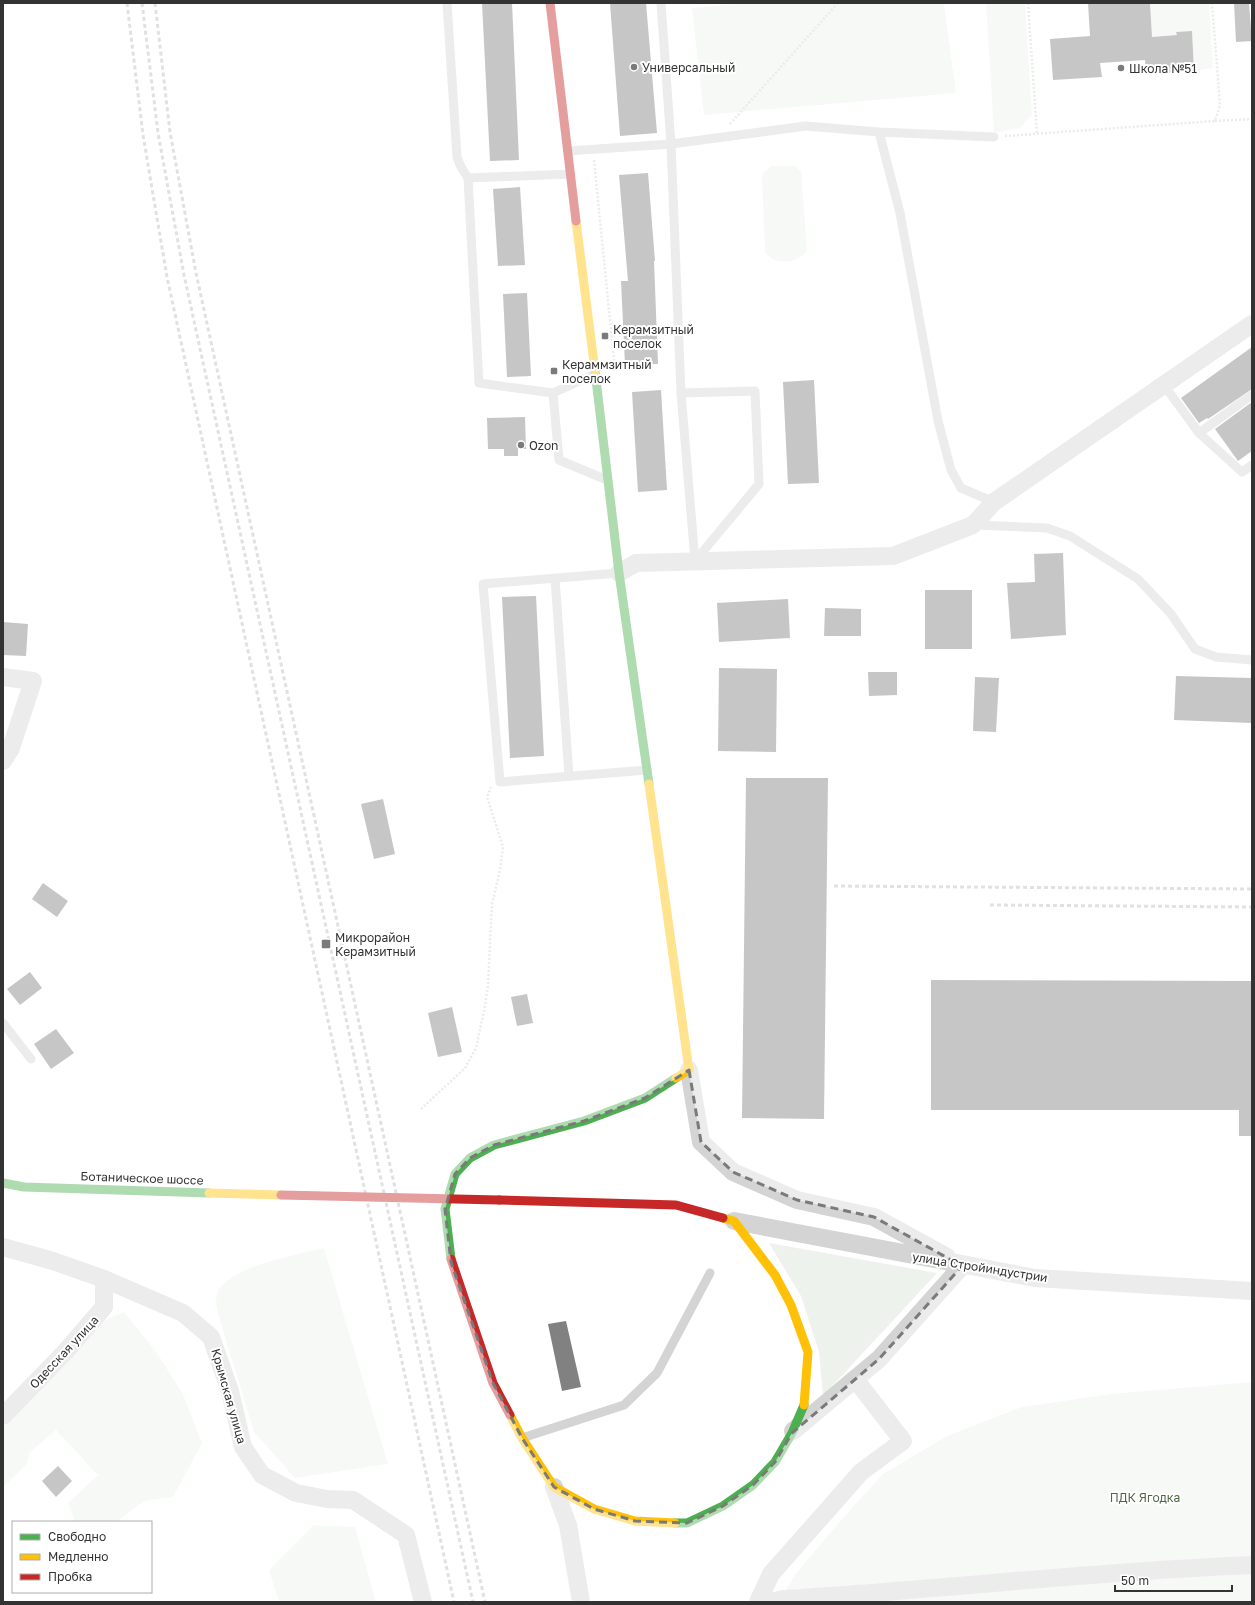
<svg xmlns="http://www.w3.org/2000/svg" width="1255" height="1605" font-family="'Golos Text',sans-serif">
<rect width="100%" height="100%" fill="#fff"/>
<g fill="#eef2ec">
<path d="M747 3H944L956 93 704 115 692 8Z"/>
<path d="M986 3H1025L1032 115 1020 128 994 133Z"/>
<path d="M1150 3H1209L1213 68 1194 71 1192 31 1177 32V35L1152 37Z"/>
<path d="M771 166H795L801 171 807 250C800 264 773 266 765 252L762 178 763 173Z"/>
<path d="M769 1243 937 1273 823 1396 819 1352 801 1296Z"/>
<path d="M324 1248 388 1464 295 1478 254 1432 222 1327C219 1317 214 1302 217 1293 227 1267 299 1254 324 1248Z"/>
<path d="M124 1312 155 1350 183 1394 202 1443 173 1497 144 1501 116 1522H75L68 1503 98 1475 56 1430 30 1452 26 1465 3 1487V1428L67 1363 103 1321Z"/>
<path d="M1252 1382V1602H778L795 1575 835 1527 883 1474 947 1436 1022 1407 1111 1394Z"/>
<path d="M314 1525 355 1527 376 1602H279L269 1570Z"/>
</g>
<g fill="#818181">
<path d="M482 3H512L519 160 490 161Z"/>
<path d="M610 3H646L657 133 620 136Z"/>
<path d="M1088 3H1150L1152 37 1177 35 1176 32 1192 31 1194 71 1146 74 1145 60 1100 63 1102 77 1053 80 1050 39 1090 36Z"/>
<path d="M1234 3H1249L1252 41 1236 42Z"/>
<path d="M648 173 655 261H654L658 364 625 365 621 281H628L619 175Z"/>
<path d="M520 187 525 265 498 266 493 189Z"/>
<path d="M527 293 531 376 507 377 503 294Z"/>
<path d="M1252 347V389L1208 419 1207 418 1199 423 1181 398Z"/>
<path d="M814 380 819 483 788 484 783 382Z"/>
<path d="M661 390 667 490 638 492 632 392Z"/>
<path d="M1252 402V451L1238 461 1215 429Z"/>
<path d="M525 417 526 449H518V456H504V449H488L487 418Z"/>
<path d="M1063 553 1066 635 1011 639 1007 583 1035 582 1034 554Z"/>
<rect x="925" y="590" width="47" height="59"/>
<path d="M536 596 544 756 510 758 502 597Z"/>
<path d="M788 599 790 638 719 642 717 603Z"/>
<path d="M825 608 861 609V636H824Z"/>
<path d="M3 622 28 624 26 656 3 655Z"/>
<path d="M719 668 777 669 776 752 718 751Z"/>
<path d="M868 672H897V695L869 696Z"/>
<path d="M1176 676 1252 678V723L1174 720Z"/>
<path d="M975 677 999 678 996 732 973 731Z"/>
<path d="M746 778H828L824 1119 742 1118Z"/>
<path d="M383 799 395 854 374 859 361 804Z"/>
<path d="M43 883 68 901 57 917 32 899Z"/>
<path d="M30 972 42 988 20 1005 7 989Z"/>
<path d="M931 980 1252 981V1136H1239V1110H931Z"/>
<path d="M527 994 533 1023 517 1026 511 997Z"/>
<path d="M452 1007 462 1052 438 1057 428 1013Z"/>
<path d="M56 1029 74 1053 51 1069 34 1044Z"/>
<path d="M566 1321 581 1387 562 1391 548 1324Z"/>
<path d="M58 1466 72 1481 56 1497 42 1481Z"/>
</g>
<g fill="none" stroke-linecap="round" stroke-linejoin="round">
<g stroke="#d3d3d3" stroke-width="2.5" stroke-dasharray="2 2" stroke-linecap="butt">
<path d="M1028 3 1037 134"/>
<path d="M1215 121 1252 119"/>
<path d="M730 124 838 3"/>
<path d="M1005 136 1215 121 1220 105 1212 3"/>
<path d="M594 160 614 360"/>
<path d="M421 1109 465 1068 476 1048 484 1011 488 986 492 904 500 870 503 847 487 797 491 787"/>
</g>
<g stroke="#d4d4d4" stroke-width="9">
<path d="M447 3 457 157 461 167 468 178"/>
<path d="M879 132 900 213 938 421 951 470 961 488 994 502"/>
<path d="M568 151 671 144 661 3"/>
<path d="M595 374 553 393 559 460 607 480"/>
<path d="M1164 385 1199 433 1252 395"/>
<path d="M553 393 479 383 468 178 571 174"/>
<path d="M681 393 755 391 759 484 695 561"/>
<path d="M1199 433 1242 472 1252 465"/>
<path d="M974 525 1047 528 1070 536 1138 579 1171 614 1195 649 1216 657 1252 660"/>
<path d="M695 561 681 393 671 144 806 126 879 132 994 137"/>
<path d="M619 573 483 584 500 782 647 770"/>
<path d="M555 578 569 776"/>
<path d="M3 1023 31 1059"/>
<path d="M522 1438 624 1405 657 1373 710 1273"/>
</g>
<g stroke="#d4d4d4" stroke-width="18">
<path d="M619 573 636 563 893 556 973 525 994 502 1252 324"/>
<path d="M3 677 33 681 11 748 3 761"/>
<path d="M689 1070 701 1142 733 1172 797 1200 874 1217 947 1257"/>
<path d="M734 1221 1035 1278 1252 1291"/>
<path d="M3 1247 53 1261 104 1279 183 1313 211 1337 230 1391 243 1447 262 1475 296 1493 327 1499 353 1500 406 1535 423 1602"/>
<path d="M3 1416 66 1351 104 1307V1279"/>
<path d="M793 1431 879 1359 962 1266"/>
<path d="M554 1487 568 1525 581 1602"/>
<path d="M758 1602 771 1574 861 1472 903 1441 855 1379"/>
<path d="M771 1602 784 1599C940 1590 1096 1571 1252 1565"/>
</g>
<g stroke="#4caf50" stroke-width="9">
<path d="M595 371 619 573 649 784"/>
<path d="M3 1183 24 1187 209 1193"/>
<path d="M451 1259 445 1209 455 1174 470 1158 494 1145 584 1121 645 1098 676 1078"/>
<path d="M675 1523H687L723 1506 753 1485 775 1462 792 1433 804 1405"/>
</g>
<g stroke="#ffc107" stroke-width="9">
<path d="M576 221 595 371"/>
<path d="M649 784 689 1070 676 1078"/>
<path d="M209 1193 281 1195"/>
<path d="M723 1218 734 1221 775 1275 791 1305 808 1352 804 1405"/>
<path d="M510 1415 522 1438 554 1487 594 1509 635 1521 675 1523"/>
</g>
<g stroke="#c62828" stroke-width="9">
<path d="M550 3 576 221"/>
<path d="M499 1200 676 1205 723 1218"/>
<path d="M451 1259 493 1383 510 1415"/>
</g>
<g stroke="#bdbdbd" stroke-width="3" stroke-dasharray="4 3" stroke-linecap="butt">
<path d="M127 3 143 135 167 277 454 1602"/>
<path d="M142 3 158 133 184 275 473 1602"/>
<path d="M155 3 170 132 196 273 485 1602"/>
<path d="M834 886 1252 889"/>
<path d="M990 905 1252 907"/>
</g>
<path stroke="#c62828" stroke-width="9" d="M281 1195 499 1200"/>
</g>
<path d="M0 0H1255V1605H0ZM689 1070 701 1142 733 1172 797 1200 874 1217 962 1266 879 1359 792 1433 775 1462 753 1485 723 1506 687 1523 635 1521 594 1509 554 1487 522 1438 493 1383 451 1262 445 1209 455 1174 470 1158 494 1145 584 1121 645 1098Z" fill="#fff" fill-opacity=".55" fill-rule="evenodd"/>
<path fill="none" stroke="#7a7a7a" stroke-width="3" stroke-dasharray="8 5" stroke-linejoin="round" d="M689 1070 701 1142 733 1172 797 1200 874 1217 962 1266 879 1359 792 1433 775 1462 753 1485 723 1506 687 1523 635 1521 594 1509 554 1487 522 1438 493 1383 451 1262 445 1209 455 1174 470 1158 494 1145 584 1121 645 1098Z"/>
<g fill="#7a7a7a" stroke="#fff" stroke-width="1.5">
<circle cx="634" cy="67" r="4"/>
<circle cx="1121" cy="68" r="4"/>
<rect x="601" y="332" width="8" height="8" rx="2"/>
<rect x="550" y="367" width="8" height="8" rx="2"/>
<circle cx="521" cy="445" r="4"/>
<rect x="321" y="939" width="10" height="10" rx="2"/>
</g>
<g text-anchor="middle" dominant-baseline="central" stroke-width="4" stroke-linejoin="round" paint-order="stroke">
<g font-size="12" fill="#333" stroke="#fff" text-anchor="start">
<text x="642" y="67">Универсальный</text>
<text x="1129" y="68">Школа №51</text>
<text x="613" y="329">Керамзитный<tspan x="613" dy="14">поселок</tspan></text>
<text x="562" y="364">Кераммзитный<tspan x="562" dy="14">поселок</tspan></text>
<text x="529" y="445">Ozon</text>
<text x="335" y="937">Микрорайон<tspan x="335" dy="14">Керамзитный</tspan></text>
</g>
<g font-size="12" fill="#333" stroke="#fff">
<text transform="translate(142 1178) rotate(2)">Ботаническое шоссе</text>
<text transform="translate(980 1267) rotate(9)">улица Стройиндустрии</text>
<text transform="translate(64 1352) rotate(-47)">Одесская улица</text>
<text transform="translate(229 1396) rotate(74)">Крымская улица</text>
</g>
<g font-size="12" fill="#516a44" stroke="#fff">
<text x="1145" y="1497">ПДК Ягодка</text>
</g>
</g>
<rect width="1255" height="1605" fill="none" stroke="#333333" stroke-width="8"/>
<rect x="12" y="1521" width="140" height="72" fill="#ffffff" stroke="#adadad"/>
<rect x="20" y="1534" width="20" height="6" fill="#4caf50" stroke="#adadad"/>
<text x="48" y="1541" font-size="12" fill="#333333">Свободно</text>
<rect x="20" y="1554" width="20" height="6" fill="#ffc107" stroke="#adadad"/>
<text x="48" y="1561" font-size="12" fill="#333333">Медленно</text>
<rect x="20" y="1574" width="20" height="6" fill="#c62828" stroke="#adadad"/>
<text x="48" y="1581" font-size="12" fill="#333333">Пробка</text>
<path d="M1115 1585v6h117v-6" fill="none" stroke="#333333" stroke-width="2"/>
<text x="1121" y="1585" font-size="12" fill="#333333" stroke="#ffffff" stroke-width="3" paint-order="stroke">50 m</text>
</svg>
